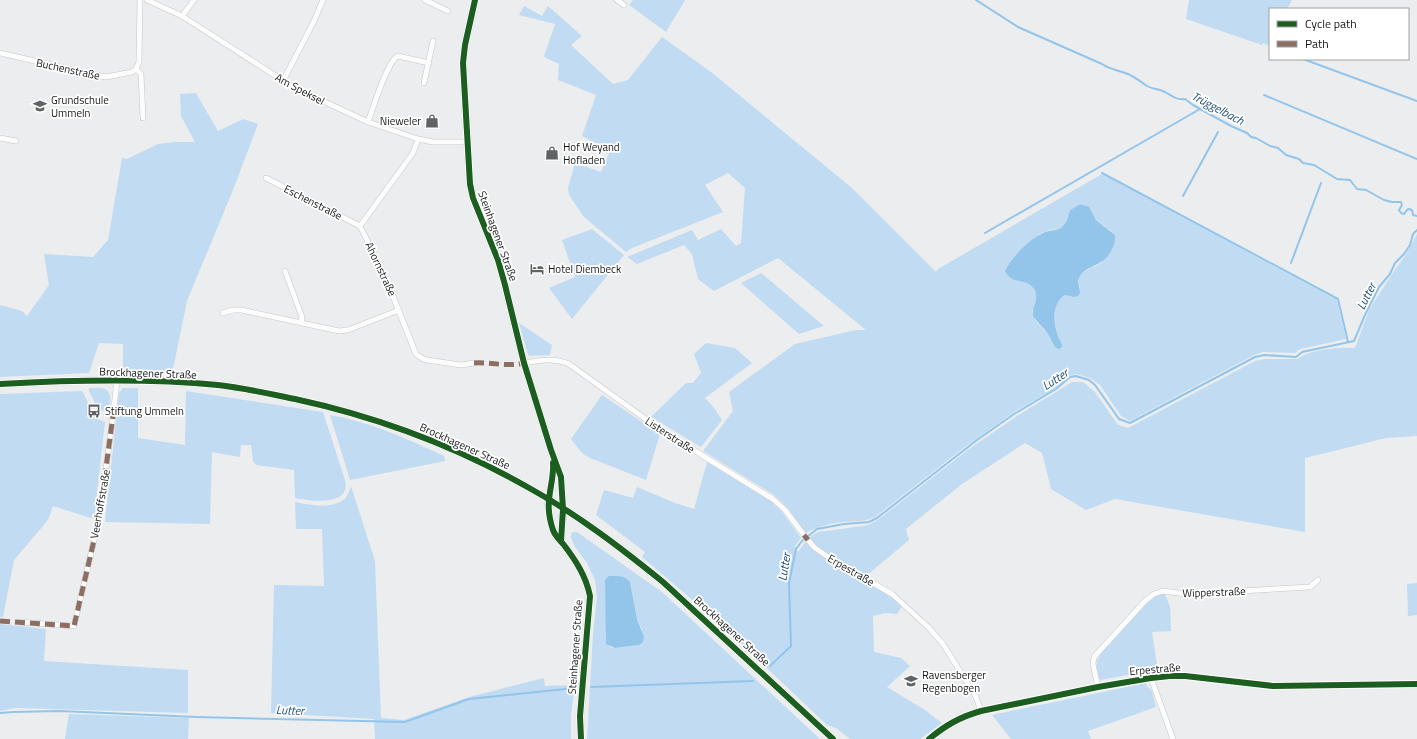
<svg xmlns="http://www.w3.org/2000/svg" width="1417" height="739" font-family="'Titillium Web',sans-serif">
<rect width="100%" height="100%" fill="#ebedee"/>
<g fill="#c1dcf2" fill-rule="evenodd">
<path d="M633 0H685L666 32 629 5Z"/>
<path d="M1189 0H1292L1287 9H1270V46L1263 43 1262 45 1186 19Z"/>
<path d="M524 6 542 16 548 6 582 36 571 45 613 84 628 80 662 37 711 72 852 188 936 272 938 269 1102 174 1337 300 1346 339 1300 349 1295 353 1263 352 1254 355 1130 421 1121 416 1100 385 1090 378 1076 374 1069 376 1056 388 1014 412 965 447 875 517C864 522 855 521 843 522 831 523 817 527 806 533L787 507 774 495 703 451 733 411 729 392 795 344 856 330H866L778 258 714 291 698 279 692 254 684 245 637 264 627 257 692 230 698 240 721 229 736 246 741 243 745 188 728 173 705 185 723 212 632 248 626 252 584 217 569 195 568 188 575 163 601 172 610 151 582 136 596 95 558 80 559 64 546 58 544 56 555 24 519 15ZM1080 204C1092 207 1091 215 1098 221 1104 226 1110 230 1115 235 1112 241 1106 258 1102 262 1094 270 1073 269 1080 287L1073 297 1066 295C1048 302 1055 331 1062 344L1053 346 1049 335 1036 321 1032 312 1037 301V296L1035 290 1026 282 1018 254 1039 234 1049 230 1059 229 1064 226 1070 210Z"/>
<path d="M196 93 218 131 243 119 258 124 233 190 187 301 172 374 123 372V344L99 343 89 373 0 377V305L22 311 27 316 49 285 44 254 93 257 108 240 122 158 127 159 158 144 175 142H195L181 116 180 94Z"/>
<path d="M592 229 624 255 572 319 549 288 575 277 562 240Z"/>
<path d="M1417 234V436L1386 438 1305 458V532L1115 499 1086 510 1051 489 1042 453 1025 443 962 484 906 529 909 540 866 576 817 547 808 538 818 532 863 526 870 524 879 519 969 449 1017 416 1072 382H1083L1095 392 1118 425 1128 428 1255 361 1265 359H1298C1310 349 1339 347 1355 348L1369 310 1394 271 1405 256Z"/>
<path d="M761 273 824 326 799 334 741 283Z"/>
<path d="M519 323 552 345 550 355 530 356 528 355Z"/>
<path d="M706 343 735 348 752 363 705 398 715 409 722 420 701 447 651 417 686 383H693L701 373 694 354Z"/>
<path d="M89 388C93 388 101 387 105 389 114 393 112 417 98 409L89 391Z"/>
<path d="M123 388H138V438L185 445 186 391 323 412 345 480C352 507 310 501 295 498L294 470 256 465 253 461 251 445H241L240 457 212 452 210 524 105 522 119 393Z"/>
<path d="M82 391C90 403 91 418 105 422L94 519 53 506 48 520 14 560 3 617H0V394Z"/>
<path d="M602 395 660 434 646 480 590 458 582 453 571 439Z"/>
<path d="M330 415C370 422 408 439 444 456L445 461 350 480Z"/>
<path d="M707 462 772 502 782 512 801 538 795 546 798 552 805 542C834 569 873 581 902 606L897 614 885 613 873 616 874 652 901 658 910 666 887 687 925 710 942 723 920 739H850L836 728 827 725 716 620 642 557 645 552 596 515 604 490 633 498 637 487 675 503 694 509Z"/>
<path d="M351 486 375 561 381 718 404 720 469 697 544 678 545 686 575 685 571 714V739H375L374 719 271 713 274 585 324 586 322 529H296L295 502C308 505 332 509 343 500 348 497 349 491 351 486Z"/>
<path d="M573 532H577L662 592 820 739H587L593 634 597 597 595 580 587 563 575 547 571 538V534ZM630 582 637 619 642 629 639 645 615 648 610 647Z"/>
<path d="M1417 583V615L1408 616 1407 584Z"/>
<path d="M1164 594 1165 595 1170 606 1171 631 1152 632 1158 671 1144 672 1100 680C1096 666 1094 663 1103 651L1150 600 1157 595Z"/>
<path d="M0 624 46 629 44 661 188 670V713L15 708 0 711Z"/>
<path d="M1146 683 1147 686 1152 691 1156 707 1088 731 1091 739H1011L992 715Z"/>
<path d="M69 714 189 718 188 739H65Z"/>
</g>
<g fill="#93c5eb">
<path d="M1080 204 1089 207 1096 220 1115 235C1116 245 1109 257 1101 262 1094 267 1082 269 1079 278 1077 282 1080 289 1080 293L1078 296 1073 297 1066 295C1062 296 1059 300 1057 304 1052 315 1055 328 1059 338 1061 342 1062 343 1062 347L1059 349C1052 347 1052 340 1048 334 1043 327 1037 322 1033 316 1032 305 1039 303 1035 290 1032 287 1029 283 1024 282 1014 279 1012 282 1005 271 1012 257 1030 238 1045 232 1050 230 1058 231 1062 227 1067 223 1068 215 1070 210Z"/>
<path d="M609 576C618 576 624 575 630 582L637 619 644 637 643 642 639 645 615 648 606 644 605 580Z"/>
</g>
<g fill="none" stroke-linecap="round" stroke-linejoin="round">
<g stroke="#93c5eb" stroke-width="2">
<path d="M976 0 1018 27 1102 64C1111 70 1118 70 1128 74 1135 77 1141 82 1147 86 1152 89 1159 89 1165 92 1172 96 1176 100 1185 99L1193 105 1231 126 1247 133 1251 137 1256 138 1270 146 1278 148 1286 155 1299 159 1303 163 1314 165 1337 179 1350 180 1357 189 1366 190 1384 200 1392 202H1401L1402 205 1399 210 1401 213 1404 214 1407 210 1409 209 1412 210 1413 215 1417 216"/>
<path d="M1303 59 1417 101"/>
<path d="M1264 95 1417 159"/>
<path d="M1102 173 1338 299 1348 342"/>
<path d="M1183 196 1218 132"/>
<path d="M985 233 1200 109"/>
<path d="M1291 263 1321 183"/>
<path d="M770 666 791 646 789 583 796 549 802 541 817 529 844 524 869 522 877 518 977 440 1014 414 1056 389 1070 377 1076 376 1089 380 1095 385 1119 419 1130 423 1255 357 1264 355 1296 357 1302 352 1354 341 1365 315 1379 287 1390 274 1395 263 1404 254 1410 245 1413 234 1417 230"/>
<path d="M591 687 753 681"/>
<path d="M0 713 13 712 60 711 196 717 405 722 469 699 575 688"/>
</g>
<g stroke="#c6c7c8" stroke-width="6">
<g id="street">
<path d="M147 0 182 16 293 87 368 122 418 139 433 142H467"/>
<path d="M425 0 448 11"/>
<path d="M617 0 624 5"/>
<path d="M182 16 194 0"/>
<path d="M0 53 86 73 106 77 132 72 136 69 139 62 140 0"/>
<path d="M136 69 141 74 143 118"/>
<path d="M283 81 314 21 323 0"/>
<path d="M424 83 433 41"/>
<path d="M368 122C373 109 387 61 398 56L429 63"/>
<path d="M0 138 16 141"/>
<path d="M266 178 360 226"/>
<path d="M360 226 384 274 416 354 423 359 427 360 461 365 474 363"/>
<path d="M360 226 413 153 418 139"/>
<path d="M285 271 302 317 301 323"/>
<path d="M223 313 233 310H241L339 331 348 330 399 310"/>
<path d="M524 363C540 360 554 358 569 364L658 428 773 499 785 510 804 535"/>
<path d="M808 540 815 548 831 559 892 594 928 627 943 644 976 697 981 711"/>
<path d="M19 622 74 626 99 519 113 416 117 381"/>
<path d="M1151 678 1173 739"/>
<path d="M1098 687 1093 664 1094 657 1145 601 1154 594 1163 591 1187 594 1310 587 1318 580"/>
<path d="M929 739C946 725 960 717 981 711L1098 687 1151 678 1170 676H1185L1273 686 1417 684"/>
</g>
</g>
<g stroke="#c6c7c8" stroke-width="8">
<g id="secondary">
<path d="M475 0 465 45 463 63 470 184 473 198 498 260 505 285 524 363 551 450 561 477 563 509 561 541"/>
<path d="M0 384C72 380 146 378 218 385 244 388 270 394 295 399 378 417 458 447 531 489 578 515 621 548 663 582L833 739"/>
<path d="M553 463C554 476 550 487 549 500 548 510 550 521 553 530 555 536 560 540 564 545 576 561 586 576 590 596L580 716 581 739"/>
</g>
</g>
<use href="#street" stroke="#fcfcfc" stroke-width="5"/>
<use href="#secondary" stroke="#fcfcfc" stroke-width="7"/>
<g stroke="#8d6e63" stroke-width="5" stroke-dasharray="10 5" stroke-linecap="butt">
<path d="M474 363C491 362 507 367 524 363"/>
<path d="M804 535 808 540"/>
<path d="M0 621 74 626 99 519 113 416"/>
</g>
<g stroke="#fff" stroke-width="8">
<g id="cycleway">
<path d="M475 0 465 45 463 63 470 184 473 198 498 260 505 285 524 363 551 450 561 477 563 509 561 541"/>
<path d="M0 384C72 380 146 378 218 385 244 388 270 394 295 399 378 417 458 447 531 489 578 515 621 548 663 582L833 739"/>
<path d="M553 463C554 476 550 487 549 500 548 509 550 521 553 530 555 536 560 540 564 545 576 561 586 576 590 596L580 716 581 739"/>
<path d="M929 739C946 725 960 717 981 711L1098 687 1151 678 1170 676H1185L1273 686 1417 684"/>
</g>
</g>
<use href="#cycleway" stroke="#1b5e20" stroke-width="6"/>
</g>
<defs>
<g id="school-bare" transform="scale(1.08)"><path d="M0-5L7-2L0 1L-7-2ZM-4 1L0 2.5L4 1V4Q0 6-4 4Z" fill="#616263" stroke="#fff" stroke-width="2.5" paint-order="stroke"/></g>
<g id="shop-bare" transform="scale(1.08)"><path d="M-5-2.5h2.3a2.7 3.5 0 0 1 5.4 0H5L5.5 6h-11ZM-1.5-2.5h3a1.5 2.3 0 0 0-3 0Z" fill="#616263" stroke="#fff" stroke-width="2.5" paint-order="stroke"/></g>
<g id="hotel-bare" transform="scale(1.08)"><path d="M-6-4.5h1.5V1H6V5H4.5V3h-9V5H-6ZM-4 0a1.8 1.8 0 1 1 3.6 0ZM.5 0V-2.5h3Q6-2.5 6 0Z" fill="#616263" stroke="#fff" stroke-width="2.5" paint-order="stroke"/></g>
<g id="bus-bare" transform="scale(1.08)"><path d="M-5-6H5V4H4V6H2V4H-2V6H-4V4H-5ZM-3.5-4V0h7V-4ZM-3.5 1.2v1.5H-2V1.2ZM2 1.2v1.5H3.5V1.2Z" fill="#616263" stroke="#fff" stroke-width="2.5" paint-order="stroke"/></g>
</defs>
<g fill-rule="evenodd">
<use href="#school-bare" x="40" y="106"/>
<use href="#shop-bare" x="432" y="121"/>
<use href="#shop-bare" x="552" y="153"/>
<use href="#hotel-bare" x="537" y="269"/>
<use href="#bus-bare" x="94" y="411"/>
<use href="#school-bare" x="911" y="681"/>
</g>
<g text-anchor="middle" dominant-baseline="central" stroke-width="3.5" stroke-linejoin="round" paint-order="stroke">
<g font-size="11" fill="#161718" stroke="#fff">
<text transform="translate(68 69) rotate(12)">Buchenstraße</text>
<text transform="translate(300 89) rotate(28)">Am Speksel</text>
<text transform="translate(313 202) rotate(27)">Eschenstraße</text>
<text transform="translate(498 236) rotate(70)">Steinhagener Straße</text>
<text transform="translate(381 269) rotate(65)">Ahornstraße</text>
<text transform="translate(148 373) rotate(2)">Brockhagener Straße</text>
<text transform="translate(670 435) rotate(33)">Listerstraße</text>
<text transform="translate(465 446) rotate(24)">Brockhagener Straße</text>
<text transform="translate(100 504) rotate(-80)">Veerhoffstraße</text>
<text transform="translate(851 570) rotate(30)">Erpestraße</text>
<text transform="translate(1214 592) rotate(-2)">Wipperstraße</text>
<text transform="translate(732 631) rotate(42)">Brockhagener Straße</text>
<text transform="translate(575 647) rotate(-86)">Steinhagener Straße</text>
<text transform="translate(1155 669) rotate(-5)">Erpestraße</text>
</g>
<g font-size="11" fill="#161718" stroke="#fff" text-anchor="start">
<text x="51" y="100">Grundschule<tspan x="51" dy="13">Ummeln</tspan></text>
<text x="421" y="121" text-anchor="end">Nieweler</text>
<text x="563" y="147">Hof Weyand<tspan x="563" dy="13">Hofladen</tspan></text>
<text x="548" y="269">Hotel Diembeck</text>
<text x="105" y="411">Stiftung Ummeln</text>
<text x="922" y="675">Ravensberger<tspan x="922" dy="13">Regenbogen</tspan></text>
</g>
<g font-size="12" font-style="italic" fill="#1e5176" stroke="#fff">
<text transform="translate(1218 108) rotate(28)">Trüggelbach</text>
<text transform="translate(1366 296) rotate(-63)">Lutter</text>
<text transform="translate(1055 379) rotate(-33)">Lutter</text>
<text transform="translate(784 567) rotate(-81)">Lutter</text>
<text transform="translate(290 710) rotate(2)">Lutter</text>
</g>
</g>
<rect x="1269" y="8" width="140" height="52" fill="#ffffff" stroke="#a2a2a3"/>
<rect x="1277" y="21" width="20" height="6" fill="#1b5e20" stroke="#a2a2a3"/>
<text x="1305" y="28" font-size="12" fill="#161718">Cycle path</text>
<rect x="1277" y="41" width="20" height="6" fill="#8d6e63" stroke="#a2a2a3"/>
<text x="1305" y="48" font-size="12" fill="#161718">Path</text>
</svg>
